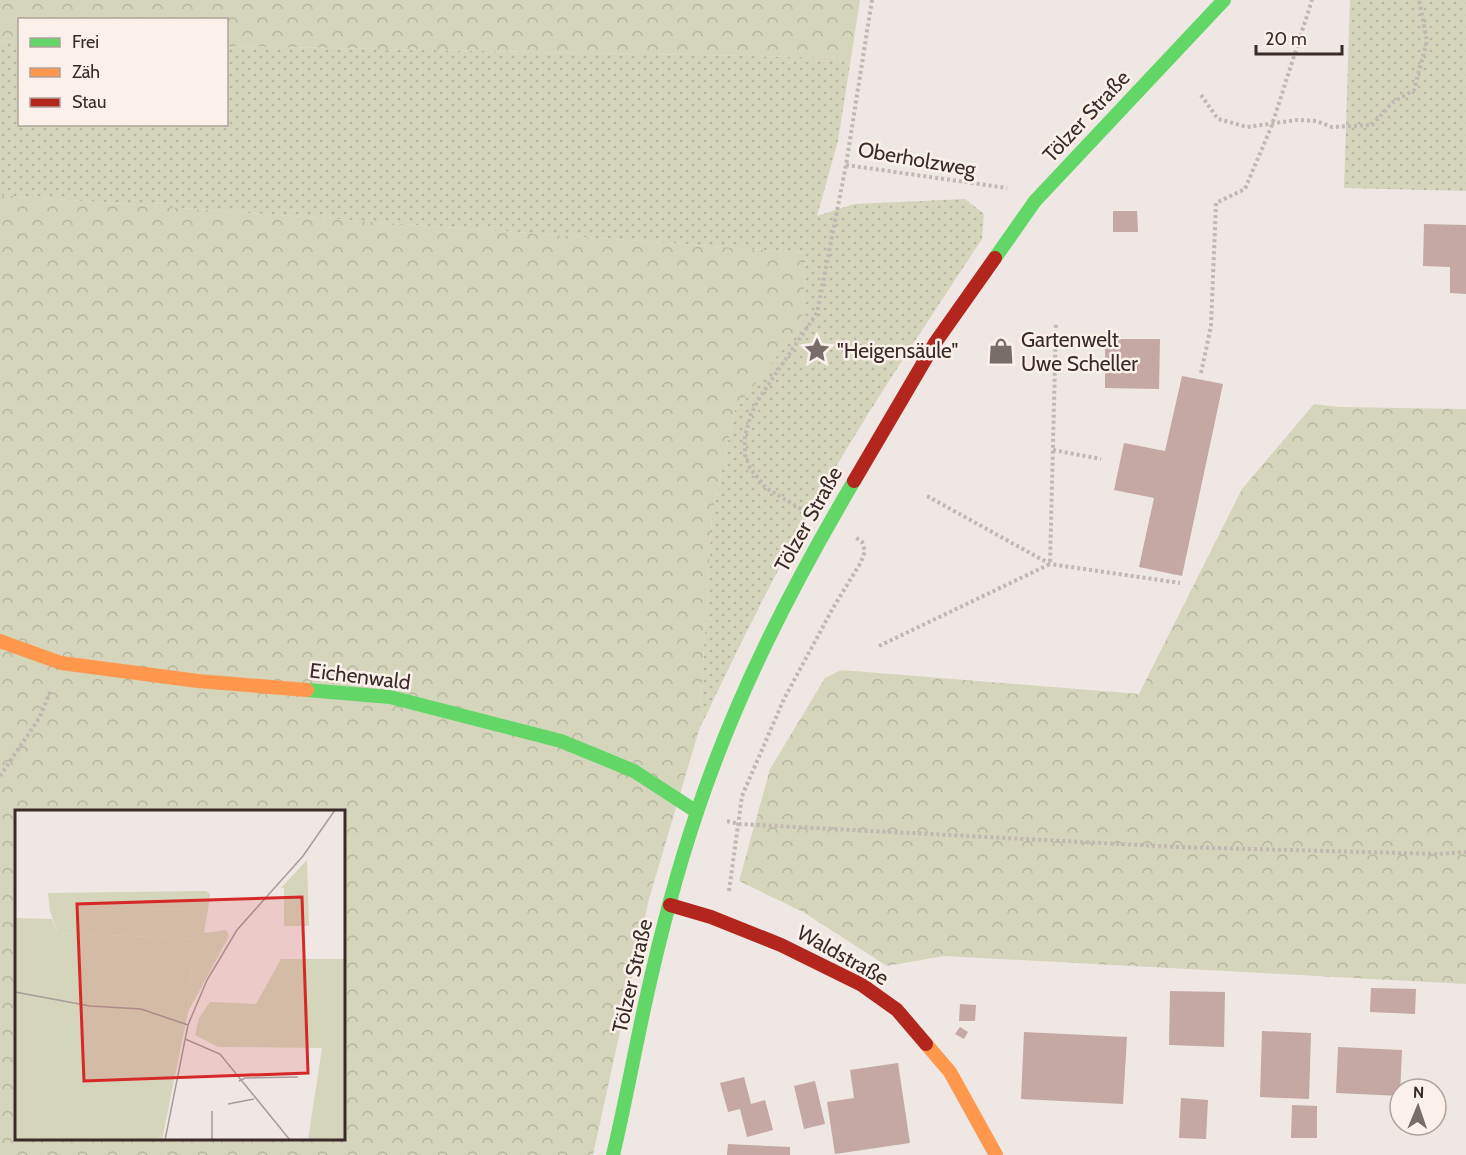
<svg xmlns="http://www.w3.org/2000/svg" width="1466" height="1155" font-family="Cabin,sans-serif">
<defs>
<pattern id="grass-dots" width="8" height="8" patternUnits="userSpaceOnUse" patternTransform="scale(1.5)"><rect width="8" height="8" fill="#d4d5bb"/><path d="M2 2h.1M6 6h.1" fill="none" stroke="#b7b7a1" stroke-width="1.8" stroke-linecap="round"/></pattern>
<pattern id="forest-crowns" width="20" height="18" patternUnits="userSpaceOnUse" patternTransform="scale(1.5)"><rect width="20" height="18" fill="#d4d5bb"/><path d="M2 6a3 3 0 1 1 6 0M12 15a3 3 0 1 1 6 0" fill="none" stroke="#b7b7a1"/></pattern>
</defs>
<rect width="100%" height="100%" fill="#efe7e3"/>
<g fill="url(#grass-dots)">
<path d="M1350 0H1466V191L1344 188Z"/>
<path d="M0 41 19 42 20 124H226L227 46 851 58 838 141 817 216 854 204 965 199 984 214 982 239C919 335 854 431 799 531 763 597 731 663 699 730L712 514 735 410 802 324 806 253 0 195Z"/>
</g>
<g fill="url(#forest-crowns)" fill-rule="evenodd">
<path d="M0 0H860L851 58 227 46 226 20H20L19 42 0 41Z"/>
<path d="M0 195 806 253 802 324 735 410 712 514 699 730 649 899 593 1155H0ZM16 812H344V1138H16Z"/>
<path d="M1314 404 1339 407 1466 409V984L944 956 887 966 803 912 739 881 770 769 825 678 841 670 1139 694 1242 489Z"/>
</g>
<g fill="#c5a7a3">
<path d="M1113 211H1137L1138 232H1113Z"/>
<path d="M1424 224 1466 225V294L1450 293V267L1423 266Z"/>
<path d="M1105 339H1160L1159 389 1105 388Z"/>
<path d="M1182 376 1223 384 1182 576 1139 567 1154 498 1114 490 1124 443 1165 451Z"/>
<path d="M1371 988 1416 989 1415 1014 1370 1012Z"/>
<path d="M1170 991 1225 992 1224 1047 1169 1045Z"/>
<path d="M960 1004 976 1005 975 1021H959Z"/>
<path d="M960 1027 968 1032 964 1039 955 1034Z"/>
<path d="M1262 1031 1311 1033 1309 1099 1260 1097Z"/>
<path d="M1024 1032 1127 1037 1123 1104 1021 1099Z"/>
<path d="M1338 1047 1402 1050 1400 1096 1336 1093Z"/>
<path d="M898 1063 910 1143 835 1154 827 1102 854 1098 850 1070Z"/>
<path d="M744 1077 751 1104 765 1100 773 1130 747 1137 740 1109 728 1112 720 1083Z"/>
<path d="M815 1081 825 1124 804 1129 794 1086Z"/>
<path d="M1181 1098 1208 1100 1206 1139 1179 1138Z"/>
<path d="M1292 1105 1317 1106V1138H1291Z"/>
<path d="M728 1144 790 1147V1155H727Z"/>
</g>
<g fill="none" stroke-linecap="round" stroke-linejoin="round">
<g stroke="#c1b7b3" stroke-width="4" stroke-dasharray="3 3" stroke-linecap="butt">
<path d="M1201 95 1218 119 1247 127 1297 120 1316 121 1332 127 1372 125 1393 102 1414 90 1427 41 1419 0"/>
<path d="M846 165 1007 188"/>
<path d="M1201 373 1211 326 1216 203 1245 189 1272 125 1312 0"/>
<path d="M1053 450 1101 459"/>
<path d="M927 496 1050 564 1180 583"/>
<path d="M801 509 766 488 750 468 745 455V436L751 414 760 397 817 313 846 165 872 0"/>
<path d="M879 646 1050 564 1056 324"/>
<path d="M0 776 40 717 50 692"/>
<path d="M727 821 739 824 1177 847 1438 854 1466 852"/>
<path d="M729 891 742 796 784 699 833 608 861 562 865 551 862 542 855 537"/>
</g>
<g stroke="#63d668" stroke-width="14">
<path d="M995 258 1035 201 1224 0"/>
<path d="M307 690 390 697 561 741 634 771 697 812"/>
<path d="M613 1155C625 1105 634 1054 645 1004 659 940 676 874 697 812 736 695 792 586 854 481"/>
</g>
<g stroke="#ff974d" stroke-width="14">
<path d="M0 641 61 663 198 681 307 690"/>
<path d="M926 1044 950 1072 996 1155"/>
</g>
<g stroke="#b3261e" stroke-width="14">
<path d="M854 481 935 343 995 258"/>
<path d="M670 905 711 917 781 945 862 985 897 1010 926 1044"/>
</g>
</g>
<defs>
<g id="sight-bare" transform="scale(2.07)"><path d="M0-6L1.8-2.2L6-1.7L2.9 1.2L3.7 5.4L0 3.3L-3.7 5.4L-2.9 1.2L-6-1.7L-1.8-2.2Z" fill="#796d69" stroke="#fcf1ea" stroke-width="2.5" paint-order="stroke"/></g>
<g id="shop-bare" transform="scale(2.07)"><path d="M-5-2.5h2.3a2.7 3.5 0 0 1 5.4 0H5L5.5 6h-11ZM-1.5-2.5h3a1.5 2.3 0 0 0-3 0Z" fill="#796d69" stroke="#fcf1ea" stroke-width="2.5" paint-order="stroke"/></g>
</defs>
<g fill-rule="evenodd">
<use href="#sight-bare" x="817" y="350"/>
<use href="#shop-bare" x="1001" y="351"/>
</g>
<g text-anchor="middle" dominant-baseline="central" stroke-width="5" stroke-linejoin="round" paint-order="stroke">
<g font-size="21" fill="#3a2b28" stroke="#fcf1ea">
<text transform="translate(1086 116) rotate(-47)">Tölzer Straße</text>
<text transform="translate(917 159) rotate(10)">Oberholzweg</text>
<text transform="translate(808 519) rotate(-61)">Tölzer Straße</text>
<text transform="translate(360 676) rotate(7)">Eichenwald</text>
<text transform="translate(843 955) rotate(29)">Waldstraße</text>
<text transform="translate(632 976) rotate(-77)">Tölzer Straße</text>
</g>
<g font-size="21" fill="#3a2b28" stroke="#fcf1ea" text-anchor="start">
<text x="1021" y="339">Gartenwelt<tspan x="1021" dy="24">Uwe Scheller</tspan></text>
<text x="837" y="350">"Heigensäule"</text>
</g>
</g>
<g transform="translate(15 810)">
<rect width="330" height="330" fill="#efe7e3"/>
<path d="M292 50 294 116H269V78H266ZM193 99 189 123 211 120 214 126 173 202 177 153 187 140V129L43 123 35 101Z" fill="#d4d5bb"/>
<path d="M191 81 195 84 193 99 42 101H35L33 83ZM0 108 37 109 43 123 187 129V140L177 153 173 202 147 330H0ZM266 149H330V330H293L307 238 203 237 180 225 184 208 195 192 241 194Z" fill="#d4d5bb"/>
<path fill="none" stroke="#a79c98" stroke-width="1.5" d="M0 182 75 196 126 199 173 215M170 229 205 244 275 330M224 271 230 268 283 267M213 294 239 289M150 330 173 215 192 170 222 120 288 46 320 0M197 330V301"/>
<path fill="#d62828" fill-opacity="0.15" stroke="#d62828" stroke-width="3" d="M287 87 293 263 69 271 62 94Z"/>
<rect width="330" height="330" fill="none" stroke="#3a2b28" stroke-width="3"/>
</g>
<rect x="18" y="18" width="210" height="108" fill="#fcf1ea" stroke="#aea29c" stroke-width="1.5"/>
<rect x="30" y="38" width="30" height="9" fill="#63d668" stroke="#aea29c" stroke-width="1.5"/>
<text x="72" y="48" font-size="18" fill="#3a2b28">Frei</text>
<rect x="30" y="68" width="30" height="9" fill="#ff974d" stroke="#aea29c" stroke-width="1.5"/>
<text x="72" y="78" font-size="18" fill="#3a2b28">Zäh</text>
<rect x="30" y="98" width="30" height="9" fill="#b3261e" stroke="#aea29c" stroke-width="1.5"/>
<text x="72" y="108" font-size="18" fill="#3a2b28">Stau</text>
<g transform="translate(1418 1107) rotate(2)"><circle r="28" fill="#fcf1ea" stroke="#aea29c" stroke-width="1.5"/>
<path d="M0-4.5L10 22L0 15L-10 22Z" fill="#796d69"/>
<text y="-9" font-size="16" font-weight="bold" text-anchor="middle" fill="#3a2b28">N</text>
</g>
<path d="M1256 45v9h86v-9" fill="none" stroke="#3a2b28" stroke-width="3"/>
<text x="1265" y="45" font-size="18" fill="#3a2b28" stroke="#fcf1ea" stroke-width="4.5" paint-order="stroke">20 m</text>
</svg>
